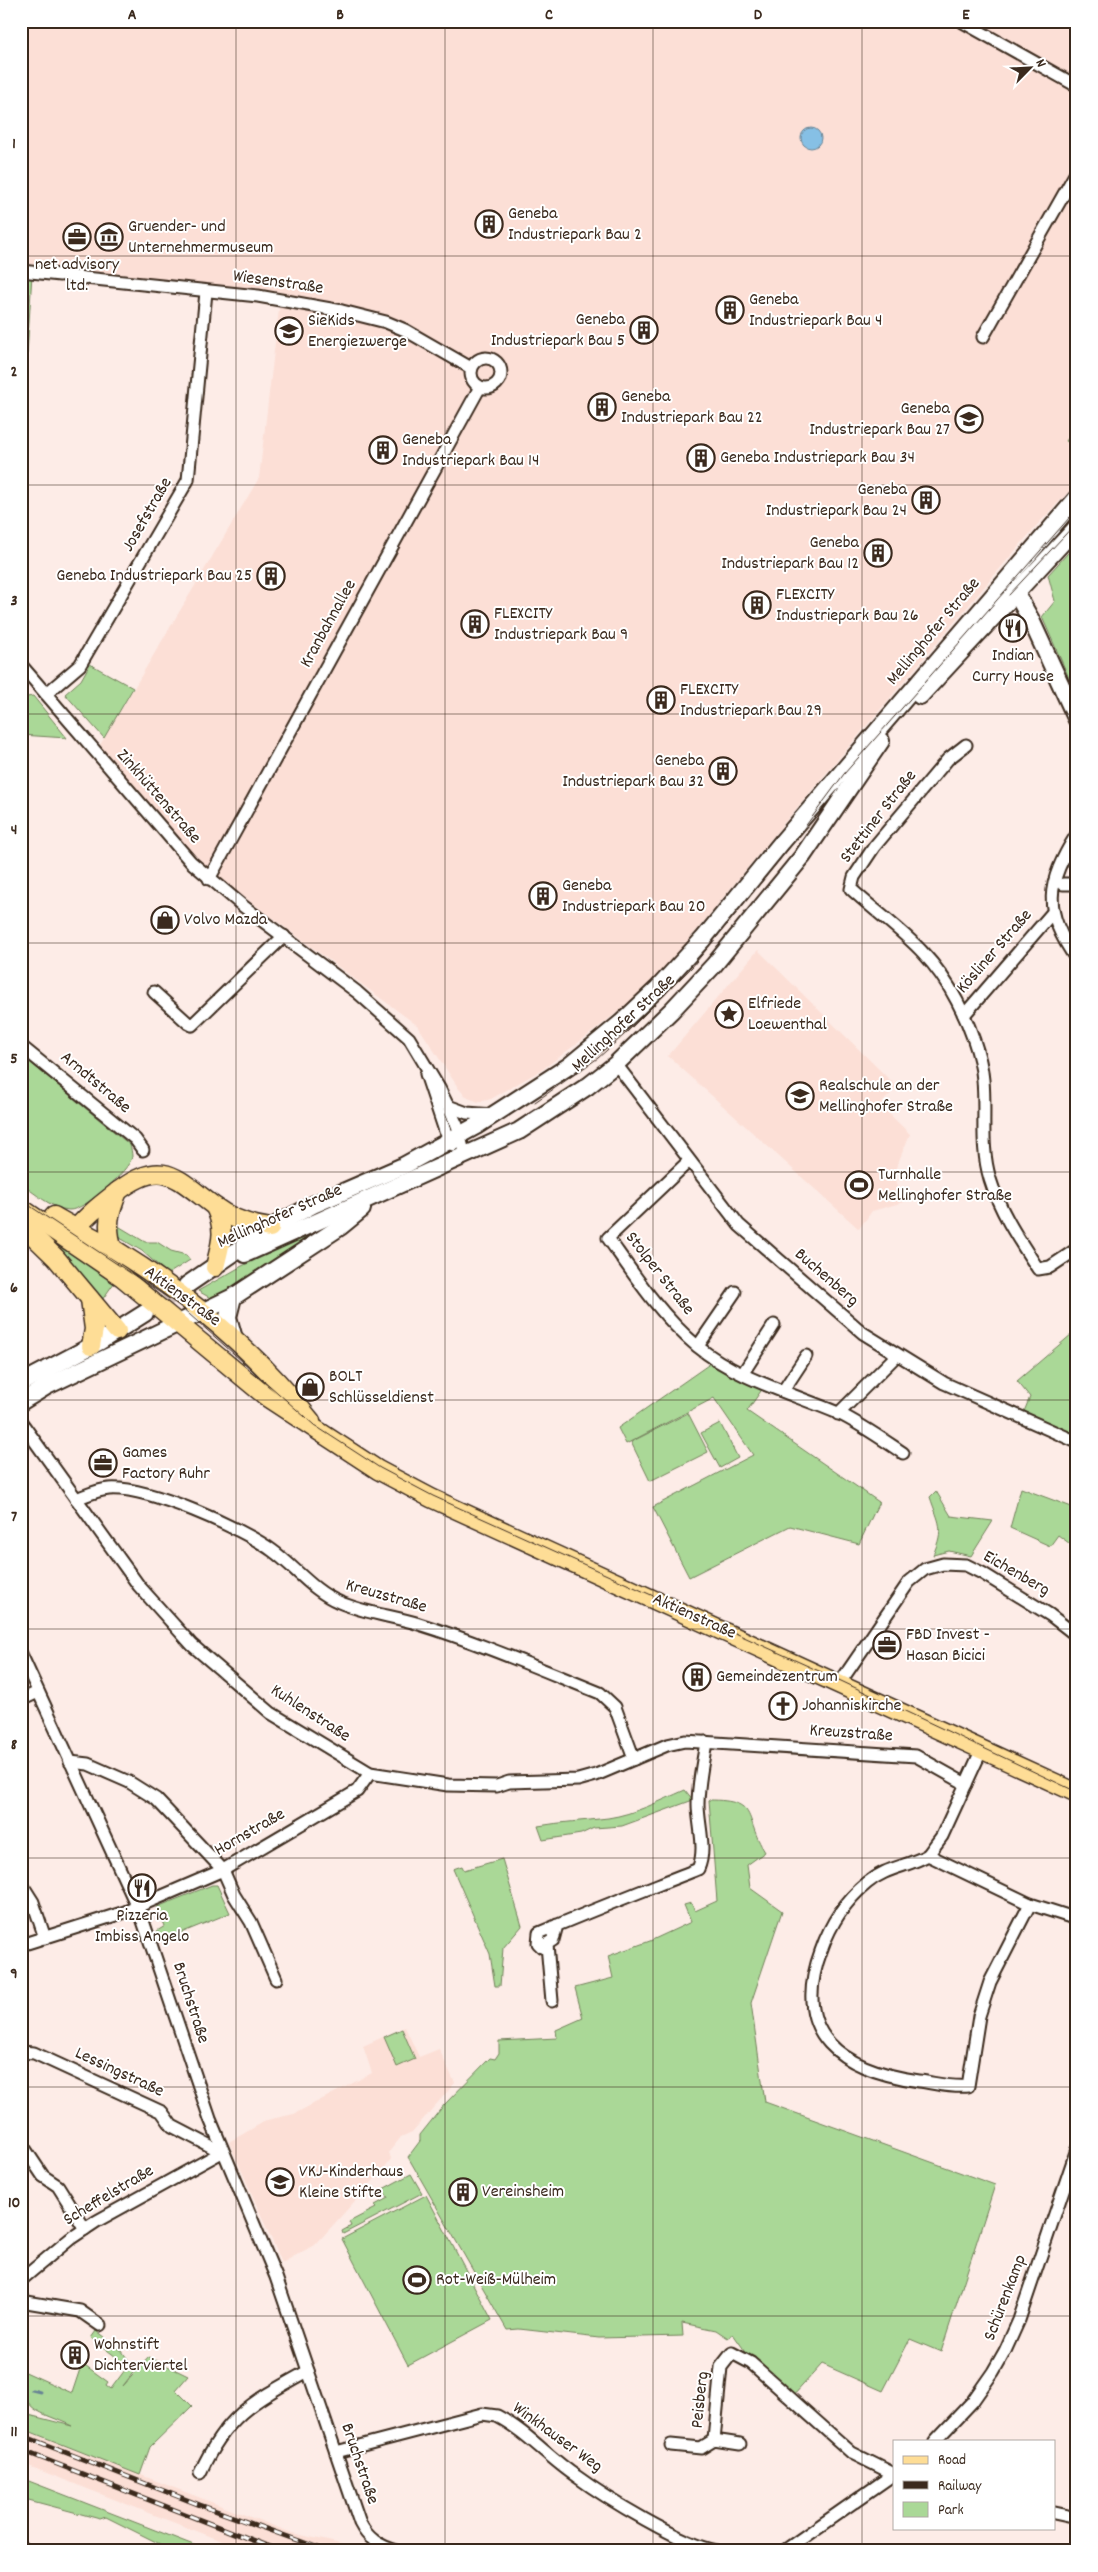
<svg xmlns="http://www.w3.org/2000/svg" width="1098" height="2572" font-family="Dekko,sans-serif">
<rect width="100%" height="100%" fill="#fdece7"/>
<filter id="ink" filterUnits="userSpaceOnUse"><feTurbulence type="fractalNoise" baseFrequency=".02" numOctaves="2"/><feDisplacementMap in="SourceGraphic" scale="10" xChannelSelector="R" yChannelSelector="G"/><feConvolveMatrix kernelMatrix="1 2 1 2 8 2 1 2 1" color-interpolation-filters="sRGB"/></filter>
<g filter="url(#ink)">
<g fill="#fcdfd6">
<path d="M21 21H1077V483L1037 525 784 823 669 964 639 995 591 1033 543 1069 491 1099 479 1102 468 1098 459 1089 418 1026 212 873 97 750 259 478 281 292 179 283 21 263Z"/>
<path d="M758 950 897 1087 880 1105 910 1134 893 1175 904 1202 872 1211 859 1229 668 1056Z"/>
<path d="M405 2027 419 2057 439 2049 455 2083 412 2132 401 2137 389 2152 391 2159 382 2171 316 2244 282 2263 229 2142 267 2120 294 2114 372 2073 363 2046Z"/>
<path d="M21 2429 292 2533 372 2551H247L21 2463Z"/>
</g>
<g fill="#aad897" stroke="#72815a">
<path d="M21 273 32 274 25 388H21Z"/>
<path d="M1077 426V447L1066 441Z"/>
<path d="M1077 543V696L1042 617 1055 601 1048 575Z"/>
<path d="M90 664 133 688 104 738 65 694 81 680Z"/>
<path d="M33 696 67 738 21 735V698Z"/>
<path d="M21 1055 130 1145C131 1148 132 1153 132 1157 129 1171 84 1211 69 1210 52 1209 35 1193 21 1184Z"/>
<path d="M338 1223 216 1301 198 1291 242 1266Z"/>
<path d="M115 1224 145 1242H157L171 1251 186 1255 190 1260 168 1274 142 1251 120 1238Z"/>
<path d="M36 1229 114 1283 102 1300Z"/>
<path d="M1077 1320V1437L1023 1414 1030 1397 1017 1381 1072 1334Z"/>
<path d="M711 1363 763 1388 747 1411 879 1502 859 1544 790 1526 689 1577 653 1507 753 1455 714 1398 626 1444 618 1428Z"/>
<path d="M688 1413 708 1452 650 1481 631 1442Z"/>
<path d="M720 1423 738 1458 720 1468 701 1433Z"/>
<path d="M1021 1488 1077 1509V1549L1058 1535 1050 1546 1010 1528Z"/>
<path d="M936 1491 951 1516 993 1521 971 1556 949 1551 933 1555C945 1527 939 1524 930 1497Z"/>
<path d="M685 1790 693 1800 622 1826 594 1828 581 1834 543 1840 538 1826C561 1822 584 1821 608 1818 635 1814 660 1801 685 1790Z"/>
<path d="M709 1800C760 1800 743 1817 765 1852L747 1865 750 1888 782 1911 751 2003 765 2102 995 2185 941 2352 910 2339 883 2391 822 2364 793 2396 745 2351 733 2334 728 2338 716 2330 682 2323 683 2336 599 2338 519 2329 507 2330 408 2157 420 2141V2135L444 2105 490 2058 495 2059 499 2053V2041L557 2038 556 2030 583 2018 575 1988 613 1978 608 1956 650 1941 691 1922 684 1905 691 1903 695 1911 717 1901Z"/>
<path d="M502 1859 522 1926 503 1948 500 1986H495L490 1954 453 1869 462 1866 464 1870Z"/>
<path d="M212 1885H217L230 1913 161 1941 157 1931 165 1926 157 1907Z"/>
<path d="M402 2029 415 2059 397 2067 384 2037Z"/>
<path d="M411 2174 422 2193 343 2234 342 2231 351 2226 349 2222 376 2208 375 2205 388 2198 383 2189Z"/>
<path d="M426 2195 492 2320 408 2365 342 2239Z"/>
<path d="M96 2331 122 2351 135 2370 123 2386 149 2357 188 2376 176 2390 192 2406 150 2447 140 2475 21 2428V2413L72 2426C39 2410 21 2414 21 2370L72 2393 82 2363 108 2382 106 2385 111 2389 113 2386 128 2366 91 2338Z"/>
<path d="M21 2478 209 2551H169L162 2545 106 2517 100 2519 21 2498Z"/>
</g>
<circle fill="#86c0e5" stroke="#688495" cx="811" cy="138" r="10"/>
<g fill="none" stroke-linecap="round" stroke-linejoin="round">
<path stroke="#688495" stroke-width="3" d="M32 2390 40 2392"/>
<path stroke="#d6c5bf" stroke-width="16" stroke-dasharray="16 8" stroke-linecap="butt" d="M145 1313 187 1285"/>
<g stroke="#3b2a1e" stroke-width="15">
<g id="street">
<path d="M961 21 1077 86"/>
<path d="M21 271 60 275"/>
<path d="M66 276 258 296 342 311 386 322 405 330 471 368"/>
<path d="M983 337 1077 171"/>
<circle cx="486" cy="373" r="15"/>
<path d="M21 665 191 862 243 906 357 992 409 1038 439 1088 457 1125 465 1156"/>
<path d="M46 694 80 665 188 480 206 292"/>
<path d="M966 745 948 759 874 847 854 877 851 889C894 928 929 947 957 1001 969 1024 981 1055 983 1080 986 1114 980 1146 990 1179 1000 1212 1019 1240 1038 1269L1050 1267 1077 1249"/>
<path d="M1077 834C1046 884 1042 910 1077 960"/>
<path d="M209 879 480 387"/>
<path d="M1063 884H1077"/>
<path d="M154 992 188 1023 192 1025 284 936"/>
<path d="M964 1015 1053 912"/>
<path d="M21 1046 135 1139 143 1150"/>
<path d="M616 1064 739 1225 863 1333 944 1383 1077 1442"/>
<path d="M426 1074 445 1131 453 1145"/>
<path d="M448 1106 467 1113 493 1115"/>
<path d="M689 1161 608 1238C635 1276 661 1316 697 1346 737 1379 791 1393 838 1413 861 1424 882 1439 903 1453"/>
<path d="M698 1346 735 1292"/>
<path d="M743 1373 774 1325"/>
<path d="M783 1391 806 1356"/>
<path d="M838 1414 897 1355"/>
<path d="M21 1422 139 1586 192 1645 271 1713 370 1773 448 1785 497 1786 509 1782 578 1780 596 1775 667 1745 685 1741 916 1756 966 1784"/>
<path d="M76 1499C87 1495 97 1490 109 1489 147 1486 242 1528 273 1551 295 1567 314 1592 339 1602 364 1613 393 1616 419 1624 480 1643 540 1669 600 1693L615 1707 634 1759"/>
<path d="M21 1654 141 1915 210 2119 276 2277 360 2523C368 2539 379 2546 397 2551"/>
<path d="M839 1684 909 1582 925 1569 943 1564 966 1565 982 1573 1050 1615 1077 1636"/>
<path d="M21 1700 38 1692"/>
<path d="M982 1749 942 1836 928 1855 1030 1904 1077 1919"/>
<path d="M70 1762 88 1764 129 1782 156 1799 223 1870 234 1895 251 1922 276 1979"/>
<path d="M928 1855C907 1867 886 1867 867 1883 845 1901 830 1925 821 1951 790 2035 842 2070 919 2081 935 2083 952 2088 968 2086L979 2016 990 1982 1030 1904"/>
<path d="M21 1883 33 1902 45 1938"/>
<path d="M557 1925 553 1940 542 1947 538 1943 539 1933C592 1910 645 1890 698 1869 707 1849 698 1825 698 1804 698 1784 703 1762 706 1742"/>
<path d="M21 1945 125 1912 223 1870 357 1791 370 1773"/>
<path d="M547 1945 552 2001"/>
<path d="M21 2052 34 2053 162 2112 172 2126 222 2152"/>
<path d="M21 2143 43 2176 58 2186 85 2229"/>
<path d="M21 2280 70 2239 97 2221 222 2152"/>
<path d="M21 2301 80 2311 100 2325"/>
<path d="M714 2440 721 2367 732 2353 751 2363 852 2453 894 2474"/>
<path d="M935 2441 972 2402 993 2372 1005 2351 1019 2320 1077 2149"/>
<path d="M671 2445 701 2448 714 2440 740 2444"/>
<path d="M336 2452 482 2414 497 2416C526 2431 549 2458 576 2476 606 2498 683 2545 717 2551"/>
<path d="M200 2473C227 2414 254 2401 308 2371"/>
<path d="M1054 2513 1077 2518"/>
<path d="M21 2547 22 2551"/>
<path d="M784 2551 894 2474"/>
</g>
</g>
<g stroke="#3b2a1e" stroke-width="20">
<g id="secondary">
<path d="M1012 586 1031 620 1077 720"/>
<path d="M920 696 1077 527"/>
<path d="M245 1254 519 1131 588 1086 616 1064 672 1010 714 965 802 857 881 741"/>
<path d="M187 1285 270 1228 313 1205 403 1166 476 1126 569 1066 621 1023 658 988 703 939 782 842 1077 498"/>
<path d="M233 1335 228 1317 233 1297"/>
<path d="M21 1383 99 1342 145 1313"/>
<path d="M21 1402 47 1386 233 1297 340 1227 362 1209"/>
</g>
</g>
<g stroke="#3b2a1e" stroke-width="21">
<g id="primary">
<path d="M215 1207C226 1231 221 1242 215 1267"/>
<path d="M21 1208 122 1277 268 1398 378 1470 431 1498 1077 1793"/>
<path d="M54 1216C74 1228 94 1237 114 1249 190 1296 256 1351 311 1421"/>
<path d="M21 1224 56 1258 117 1331"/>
<path d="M70 1237C82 1219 100 1205 117 1192 163 1157 175 1177 214 1206 231 1219 249 1225 270 1228"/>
<path d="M112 1248C106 1223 109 1215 118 1191"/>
<path d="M90 1299 94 1329 91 1346"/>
</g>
</g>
<use href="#street" stroke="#fff" stroke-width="11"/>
<use href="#secondary" stroke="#fff" stroke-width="16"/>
<use href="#primary" stroke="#fedd96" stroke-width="18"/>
<g stroke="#3b2a1e" stroke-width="1">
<path d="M1009 595 1077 522"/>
<path d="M535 1102 598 1058 624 1035 692 967 790 847 844 774 1077 509"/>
<path d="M21 1200 180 1306 314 1425 380 1468 433 1496 841 1681 1077 1792"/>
</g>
<g stroke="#3b2a1e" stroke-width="5">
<g id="rail">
<path d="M21 2435 200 2505 327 2551"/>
<path d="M21 2450 280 2551"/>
</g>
</g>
<use href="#rail" stroke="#fff" stroke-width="3" stroke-dasharray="9" stroke-linecap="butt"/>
</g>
</g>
<path fill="none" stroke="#3b2a1e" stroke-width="1" stroke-opacity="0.55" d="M236 21V2551M445 21V2551M653 21V2551M862 21V2551M21 256H1077M21 485H1077M21 714H1077M21 943H1077M21 1172H1077M21 1400H1077M21 1629H1077M21 1858H1077M21 2087H1077M21 2316H1077"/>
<defs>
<g id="building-ring" transform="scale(1.4375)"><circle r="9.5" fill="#fff" stroke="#3b2a1e" stroke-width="1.5"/><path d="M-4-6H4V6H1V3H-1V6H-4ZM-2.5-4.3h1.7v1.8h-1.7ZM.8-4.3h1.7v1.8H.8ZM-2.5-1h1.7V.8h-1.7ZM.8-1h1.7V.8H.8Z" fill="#3b2a1e"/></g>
<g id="office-ring" transform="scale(1.4375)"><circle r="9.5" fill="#fff" stroke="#3b2a1e" stroke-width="1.5"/><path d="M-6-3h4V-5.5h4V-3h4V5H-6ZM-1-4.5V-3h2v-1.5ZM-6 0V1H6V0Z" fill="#3b2a1e"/></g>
<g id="museum-ring" transform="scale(1.4375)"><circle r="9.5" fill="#fff" stroke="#3b2a1e" stroke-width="1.5"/><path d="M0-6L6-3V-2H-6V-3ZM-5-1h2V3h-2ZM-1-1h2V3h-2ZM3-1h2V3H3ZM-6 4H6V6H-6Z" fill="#3b2a1e"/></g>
<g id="school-ring" transform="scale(1.4375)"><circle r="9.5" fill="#fff" stroke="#3b2a1e" stroke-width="1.5"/><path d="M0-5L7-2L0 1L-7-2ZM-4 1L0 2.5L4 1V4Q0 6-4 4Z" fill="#3b2a1e"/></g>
<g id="restaurant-ring" transform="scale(1.4375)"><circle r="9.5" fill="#fff" stroke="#3b2a1e" stroke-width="1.5"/><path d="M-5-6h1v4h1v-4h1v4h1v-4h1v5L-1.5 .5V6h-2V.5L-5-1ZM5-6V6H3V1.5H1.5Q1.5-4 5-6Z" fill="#3b2a1e"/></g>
<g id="shop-ring" transform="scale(1.4375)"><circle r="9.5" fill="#fff" stroke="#3b2a1e" stroke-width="1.5"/><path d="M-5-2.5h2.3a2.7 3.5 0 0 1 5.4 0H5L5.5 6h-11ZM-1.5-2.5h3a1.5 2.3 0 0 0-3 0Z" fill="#3b2a1e"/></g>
<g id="sight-ring" transform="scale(1.4375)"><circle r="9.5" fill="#fff" stroke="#3b2a1e" stroke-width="1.5"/><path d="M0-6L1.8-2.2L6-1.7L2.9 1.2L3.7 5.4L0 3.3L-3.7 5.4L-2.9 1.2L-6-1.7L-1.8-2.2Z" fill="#3b2a1e"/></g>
<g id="stadium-ring" transform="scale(1.4375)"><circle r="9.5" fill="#fff" stroke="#3b2a1e" stroke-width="1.5"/><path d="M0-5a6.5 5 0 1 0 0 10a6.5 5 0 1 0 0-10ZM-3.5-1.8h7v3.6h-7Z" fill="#3b2a1e"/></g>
<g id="church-ring" transform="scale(1.4375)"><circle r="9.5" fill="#fff" stroke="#3b2a1e" stroke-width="1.5"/><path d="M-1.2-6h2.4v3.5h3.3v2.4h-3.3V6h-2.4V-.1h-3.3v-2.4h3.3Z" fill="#3b2a1e"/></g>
</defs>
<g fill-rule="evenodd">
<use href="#building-ring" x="489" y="224"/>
<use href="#office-ring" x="77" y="237"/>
<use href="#museum-ring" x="109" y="237"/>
<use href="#building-ring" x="730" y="310"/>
<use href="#building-ring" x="644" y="330"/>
<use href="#school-ring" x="289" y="331"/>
<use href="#building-ring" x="602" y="407"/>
<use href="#school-ring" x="969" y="419"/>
<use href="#building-ring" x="383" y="450"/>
<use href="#building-ring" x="701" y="458"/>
<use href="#building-ring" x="926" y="500"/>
<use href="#building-ring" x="878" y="553"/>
<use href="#building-ring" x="271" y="576"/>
<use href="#building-ring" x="757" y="605"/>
<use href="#building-ring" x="475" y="624"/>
<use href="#restaurant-ring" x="1013" y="628"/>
<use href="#building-ring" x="661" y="700"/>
<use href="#building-ring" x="723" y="771"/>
<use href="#building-ring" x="543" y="896"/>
<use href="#shop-ring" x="165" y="920"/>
<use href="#sight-ring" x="729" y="1014"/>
<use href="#school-ring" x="800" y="1096"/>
<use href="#stadium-ring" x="859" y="1185"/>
<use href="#shop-ring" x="310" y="1387"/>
<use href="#office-ring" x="103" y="1463"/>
<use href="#office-ring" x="887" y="1645"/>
<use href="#building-ring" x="697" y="1677"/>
<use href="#church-ring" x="783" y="1706"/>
<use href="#restaurant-ring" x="142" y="1888"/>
<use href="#school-ring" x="280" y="2182"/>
<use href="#building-ring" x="463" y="2192"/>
<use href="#stadium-ring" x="417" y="2280"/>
<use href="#building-ring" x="75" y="2355"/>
</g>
<g text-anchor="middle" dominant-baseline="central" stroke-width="4" stroke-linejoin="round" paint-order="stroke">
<g font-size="18" fill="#3b2a1e" stroke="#fff" text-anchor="start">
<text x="508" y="214">Geneba<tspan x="508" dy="21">Industriepark Bau 2</tspan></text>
<text x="128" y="227">Gruender- und<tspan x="128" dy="21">Unternehmermuseum</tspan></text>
<text x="77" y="265" text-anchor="middle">net advisory<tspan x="77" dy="21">ltd.</tspan></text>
<text x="749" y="300">Geneba<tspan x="749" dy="21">Industriepark Bau 4</tspan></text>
<text x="625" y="320" text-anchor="end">Geneba<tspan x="625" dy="21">Industriepark Bau 5</tspan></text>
<text x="308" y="321">SieKids<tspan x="308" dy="21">Energiezwerge</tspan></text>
<text x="621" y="397">Geneba<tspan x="621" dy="21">Industriepark Bau 22</tspan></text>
<text x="950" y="409" text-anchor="end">Geneba<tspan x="950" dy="21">Industriepark Bau 27</tspan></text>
<text x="402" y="440">Geneba<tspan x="402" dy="21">Industriepark Bau 14</tspan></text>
<text x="720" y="458">Geneba Industriepark Bau 34</text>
<text x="907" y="490" text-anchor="end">Geneba<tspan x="907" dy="21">Industriepark Bau 24</tspan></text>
<text x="859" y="543" text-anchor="end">Geneba<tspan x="859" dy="21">Industriepark Bau 12</tspan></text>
<text x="252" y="576" text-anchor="end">Geneba Industriepark Bau 25</text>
<text x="776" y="595">FLEXCITY<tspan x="776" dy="21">Industriepark Bau 26</tspan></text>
<text x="494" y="614">FLEXCITY<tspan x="494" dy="21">Industriepark Bau 9</tspan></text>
<text x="1013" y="656" text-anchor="middle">Indian<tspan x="1013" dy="21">Curry House</tspan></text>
<text x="680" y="690">FLEXCITY<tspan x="680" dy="21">Industriepark Bau 29</tspan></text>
<text x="704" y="761" text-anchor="end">Geneba<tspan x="704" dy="21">Industriepark Bau 32</tspan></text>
<text x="562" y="886">Geneba<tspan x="562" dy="21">Industriepark Bau 20</tspan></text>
<text x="184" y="920">Volvo Mazda</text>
<text x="748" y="1004">Elfriede<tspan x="748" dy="21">Loewenthal</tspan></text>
<text x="819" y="1086">Realschule an der<tspan x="819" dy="21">Mellinghofer Straße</tspan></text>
<text x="878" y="1175">Turnhalle<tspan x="878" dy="21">Mellinghofer Straße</tspan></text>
<text x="329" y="1377">BOLT<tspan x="329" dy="21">Schlüsseldienst</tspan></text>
<text x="122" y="1453">Games<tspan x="122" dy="21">Factory Ruhr</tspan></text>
<text x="906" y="1635">FBD Invest -<tspan x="906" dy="21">Hasan Bicici</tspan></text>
<text x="716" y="1677">Gemeindezentrum</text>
<text x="802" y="1706">Johanniskirche</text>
<text x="142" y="1916" text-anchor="middle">Pizzeria<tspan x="142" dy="21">Imbiss Angelo</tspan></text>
<text x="299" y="2172">VKJ-Kinderhaus<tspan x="299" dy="21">Kleine Stifte</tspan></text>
<text x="482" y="2192">Vereinsheim</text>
<text x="436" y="2280">Rot-Weiß-Mülheim</text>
<text x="94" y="2345">Wohnstift<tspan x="94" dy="21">Dichterviertel</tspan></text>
</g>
<g font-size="18" fill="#3b2a1e" stroke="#fff">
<text transform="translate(278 283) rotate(8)">Wiesenstraße</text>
<text transform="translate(148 515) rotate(-60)">Josefstraße</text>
<text transform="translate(329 624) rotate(-61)">Kranbahnallee</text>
<text transform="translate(934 632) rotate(-50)">Mellinghofer Straße</text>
<text transform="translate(158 797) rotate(49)">Zinkhüttenstraße</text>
<text transform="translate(879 817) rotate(-52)">Stettiner Straße</text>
<text transform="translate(995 952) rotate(-49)">Kösliner Straße</text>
<text transform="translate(624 1024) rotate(-43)">Mellinghofer Straße</text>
<text transform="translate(95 1083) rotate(40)">Arndtstraße</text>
<text transform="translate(280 1217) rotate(-24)">Mellinghofer Straße</text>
<text transform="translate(659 1274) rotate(52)">Stolper Straße</text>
<text transform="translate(826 1278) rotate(41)">Buchenberg</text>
<text transform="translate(182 1297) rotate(36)">Aktienstraße</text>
<text transform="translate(1016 1574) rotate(30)">Eichenberg</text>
<text transform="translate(386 1597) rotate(16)">Kreuzstraße</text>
<text transform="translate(694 1617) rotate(24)">Aktienstraße</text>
<text transform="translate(310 1714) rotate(33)">Kuhlenstraße</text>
<text transform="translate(851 1734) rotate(4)">Kreuzstraße</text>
<text transform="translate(250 1833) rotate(-30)">Hornstraße</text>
<text transform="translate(190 2003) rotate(72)">Bruchstraße</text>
<text transform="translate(119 2073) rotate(25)">Lessingstraße</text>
<text transform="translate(109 2196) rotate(-31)">Scheffelstraße</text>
<text transform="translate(1006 2298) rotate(-69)">Schürenkamp</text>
<text transform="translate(701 2400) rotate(-84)">Peisberg</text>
<text transform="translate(557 2438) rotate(36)">Winkhauser Weg</text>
<text transform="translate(359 2464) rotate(71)">Bruchstraße</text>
</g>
</g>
<rect width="1098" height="2572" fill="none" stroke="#fff" stroke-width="55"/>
<rect x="893" y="2440" width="162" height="90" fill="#ffffff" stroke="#b1aaa5"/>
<rect x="903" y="2456" width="25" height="8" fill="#fedd96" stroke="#b1aaa5"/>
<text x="938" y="2464" font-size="15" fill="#3b2a1e">Road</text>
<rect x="903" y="2481" width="25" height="8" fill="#3b2a1e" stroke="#b1aaa5"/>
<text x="938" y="2490" font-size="15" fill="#3b2a1e">Railway</text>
<rect x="903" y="2502" width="25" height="15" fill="#aad897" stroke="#b1aaa5"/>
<text x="938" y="2514" font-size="15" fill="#3b2a1e">Park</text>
<g transform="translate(1030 68) rotate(66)" stroke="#ffffff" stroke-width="4" paint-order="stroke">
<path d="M0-4L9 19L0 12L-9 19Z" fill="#3b2a1e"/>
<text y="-8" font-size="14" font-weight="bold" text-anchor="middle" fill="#3b2a1e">N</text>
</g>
<rect x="28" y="28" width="1042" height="2516" fill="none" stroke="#3b2a1e" stroke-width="2"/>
<g font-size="16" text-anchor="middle" font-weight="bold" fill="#3b2a1e">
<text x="132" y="19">A</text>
<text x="340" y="19">B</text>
<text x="549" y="19">C</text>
<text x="758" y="19">D</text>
<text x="966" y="19">E</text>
<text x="14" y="148">1</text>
<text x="14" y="376">2</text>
<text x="14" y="605">3</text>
<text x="14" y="834">4</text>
<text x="14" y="1063">5</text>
<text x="14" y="1292">6</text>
<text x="14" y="1521">7</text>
<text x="14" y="1749">8</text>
<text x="14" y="1978">9</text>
<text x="14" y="2207">10</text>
<text x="14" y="2436">11</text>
</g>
</svg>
